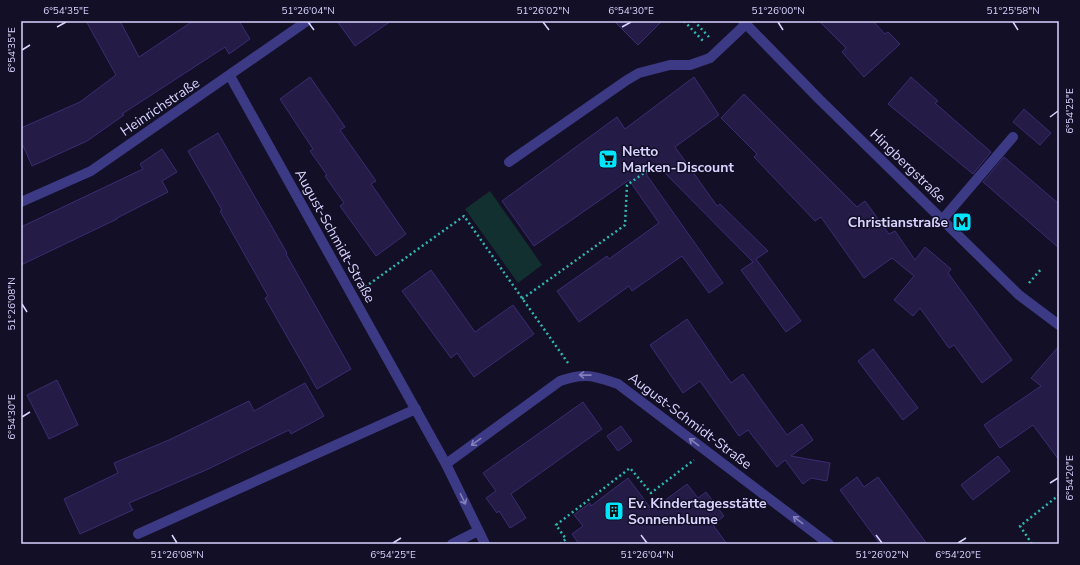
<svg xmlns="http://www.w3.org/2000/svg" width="1080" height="565" font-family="'Nunito Sans',sans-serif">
<rect width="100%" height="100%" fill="#130f26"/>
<path fill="#12302f" d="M490 191 542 265 518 283 465 209Z"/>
<g fill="#241b47" stroke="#3b2d73">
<path d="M86 21H120L139 57 193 21H239L250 39 229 54 225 47 122 114 124 115 87 141 32 166 21 141V128L80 102 116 75Z"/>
<path d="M337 21H391L355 46Z"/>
<path d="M614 21H662L638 45Z"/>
<path d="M819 21H873L885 34 888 32 900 44 864 77 842 52 846 48Z"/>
<path d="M310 77 345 127 340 130 376 181 371 184 406 234 376 256 340 206 344 203 325 176 327 175 310 151 313 149 280 99Z"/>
<path d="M694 77 719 115 675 147 717 206 720 204 768 251 756 259 801 321 786 332 741 270 753 262 657 165 646 174 723 283 709 293 682 256 632 291 629 286 579 322 557 291 607 256 609 259 659 223 629 180 534 246 502 201 617 117 625 129Z"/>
<path d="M911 77 938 101 935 103 991 152 973 174 888 104Z"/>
<path d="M744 94 857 207 865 201 889 234 895 231 915 260 925 247 951 269 948 273 1012 360 982 383 954 345 949 348 920 308 913 316 894 300 914 276 892 258 864 278 821 217 815 221 754 157 757 154 721 118Z"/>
<path d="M1024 109 1051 133 1040 145 1013 122Z"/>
<path d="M218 133 287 253 286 254 351 369 317 389 265 298 268 296 220 211 222 210 188 151Z"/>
<path d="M162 149 177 172 162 181 168 192 117 218V219L21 265V227L143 169 140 164Z"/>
<path d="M1004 157 1059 204V248L983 182Z"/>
<path d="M431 270 475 332 513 305 534 334 474 377 457 353 451 358 402 291Z"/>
<path d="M687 319 731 383 743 374 787 435 802 424 813 440 791 456 830 463 827 481 811 478 803 484 785 460 777 467 748 430 739 436 700 381 683 393 650 345Z"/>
<path d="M1059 346V460L1033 425 1000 448 984 425 1041 386 1031 378Z"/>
<path d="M873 349 918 408 903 420 858 361Z"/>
<path d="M57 380 78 425 49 439 27 395Z"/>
<path d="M305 383 324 416 291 434 289 430 206 470 129 503 133 510 80 534 64 499 118 473 114 463 169 440 249 401 254 411Z"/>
<path d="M583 402 602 429 511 494 526 518 510 528 499 511 497 513 486 498 496 491 483 473Z"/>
<path d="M621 426 632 441 618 451 607 436Z"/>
<path d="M998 456 1010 471 973 500 961 485Z"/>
<path d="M857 477 864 487 878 477 927 544H880L840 490Z"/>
<path d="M628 478 652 510 687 484 698 498 706 492 724 516 713 525 727 544H579L572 534 583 526 574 515 590 503 591 506Z"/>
</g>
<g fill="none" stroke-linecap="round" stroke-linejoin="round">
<g stroke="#2fb8b0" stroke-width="2.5" stroke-dasharray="2 3" stroke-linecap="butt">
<path d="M684 21 704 42"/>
<path d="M694 21 709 37"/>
<path d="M1029 283 1042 268"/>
<path d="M365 287 464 216 568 363"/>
<path d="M522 299 625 225 627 185 651 168"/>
<path d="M560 544 566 539 556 525 630 468 651 493 694 460"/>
<path d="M1032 544 1020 526 1059 495"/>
</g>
<g stroke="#3d3a85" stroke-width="10">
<path d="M743 21 819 99 1019 295 1059 325"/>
<path d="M230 76 446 464 485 544"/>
<path d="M509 162 627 80 639 73 670 65H690L710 58 746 24"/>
<path d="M21 202 91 171 307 21"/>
<path d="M942 220 1013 137"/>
<path d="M446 464 560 381C585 372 594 376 618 384L829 544"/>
<path d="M138 534 416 409"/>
<path d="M452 544 478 531"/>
</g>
</g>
<defs><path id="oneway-shaft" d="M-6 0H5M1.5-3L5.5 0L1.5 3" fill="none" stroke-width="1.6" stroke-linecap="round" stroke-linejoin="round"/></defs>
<g stroke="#837fbc">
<use href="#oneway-shaft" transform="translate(585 375) rotate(-179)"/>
<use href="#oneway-shaft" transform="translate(476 442) rotate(144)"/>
<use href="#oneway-shaft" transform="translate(694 442) rotate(-143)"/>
<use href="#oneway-shaft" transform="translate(463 499) rotate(64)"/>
<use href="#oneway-shaft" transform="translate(798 520) rotate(-143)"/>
</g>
<path fill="none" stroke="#d9d4ff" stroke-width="1.5" d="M308 22 314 30M543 22 549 30M778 22 783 30M1013 22 1018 30M57 27 66 22M622 27 631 22M22 50 30 45M1050 117 1058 111M22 304 27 312M22 417 30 412M1050 483 1058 478M172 535 177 543M641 535 647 543M876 535 882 543M393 543 401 538M958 543 966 538"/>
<defs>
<g id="supermarket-square" transform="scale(1)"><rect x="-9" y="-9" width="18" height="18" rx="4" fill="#00e5ff" stroke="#130f26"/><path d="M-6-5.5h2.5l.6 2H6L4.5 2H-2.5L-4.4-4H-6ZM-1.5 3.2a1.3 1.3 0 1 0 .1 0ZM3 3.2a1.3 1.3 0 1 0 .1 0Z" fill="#111"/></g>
<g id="metro-square" transform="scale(1)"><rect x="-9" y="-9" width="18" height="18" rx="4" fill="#00e5ff" stroke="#130f26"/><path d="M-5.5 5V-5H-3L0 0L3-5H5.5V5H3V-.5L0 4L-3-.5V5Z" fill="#111"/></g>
<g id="building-square" transform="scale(1)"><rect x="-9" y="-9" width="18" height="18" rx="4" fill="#00e5ff" stroke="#130f26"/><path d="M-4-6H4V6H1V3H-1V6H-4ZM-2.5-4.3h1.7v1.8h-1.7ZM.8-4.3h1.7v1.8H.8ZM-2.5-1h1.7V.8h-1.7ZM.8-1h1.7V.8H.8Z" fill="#111"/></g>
</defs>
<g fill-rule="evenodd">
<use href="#supermarket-square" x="608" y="159"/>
<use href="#metro-square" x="962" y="222"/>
<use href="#building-square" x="614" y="511"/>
</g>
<g text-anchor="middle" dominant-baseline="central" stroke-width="3" stroke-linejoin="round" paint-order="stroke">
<g font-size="14" fill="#d9d4ff" stroke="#130f26">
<text transform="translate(160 107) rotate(-34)">Heinrichstraße</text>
<text transform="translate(908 166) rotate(44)">Hingbergstraße</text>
<text transform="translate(335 236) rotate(61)">August-Schmidt-Straße</text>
<text transform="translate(690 421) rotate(37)">August-Schmidt-Straße</text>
</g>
<g font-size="14" font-weight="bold" fill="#d9d4ff" stroke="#130f26" text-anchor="start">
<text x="622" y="151">Netto<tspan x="622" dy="16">Marken-Discount</tspan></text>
<text x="948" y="222" text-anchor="end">Christianstraße</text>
<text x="628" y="503">Ev. Kindertagesstätte<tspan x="628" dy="16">Sonnenblume</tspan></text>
</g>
</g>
<rect width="1080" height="565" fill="none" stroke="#130f26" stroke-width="44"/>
<rect x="22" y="22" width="1036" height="521" fill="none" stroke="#d9d4ff" stroke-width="1.5"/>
<g font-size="10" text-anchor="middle" fill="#d9d4ff">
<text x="66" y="14">6°54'35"E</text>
<text x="308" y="14">51°26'04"N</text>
<text x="543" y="14">51°26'02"N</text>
<text x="631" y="14">6°54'30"E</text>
<text x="778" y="14">51°26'00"N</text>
<text x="1013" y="14">51°25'58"N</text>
<text transform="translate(11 50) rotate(-90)" y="4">6°54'35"E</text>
<text transform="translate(1069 111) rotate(-90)" y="4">6°54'25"E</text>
<text transform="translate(11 304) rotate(-90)" y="4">51°26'08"N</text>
<text transform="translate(11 417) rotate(-90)" y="4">6°54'30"E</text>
<text transform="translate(1069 478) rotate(-90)" y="4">6°54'20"E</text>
<text x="177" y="558">51°26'08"N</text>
<text x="393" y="558">6°54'25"E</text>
<text x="647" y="558">51°26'04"N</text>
<text x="882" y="558">51°26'02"N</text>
<text x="958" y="558">6°54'20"E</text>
</g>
</svg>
